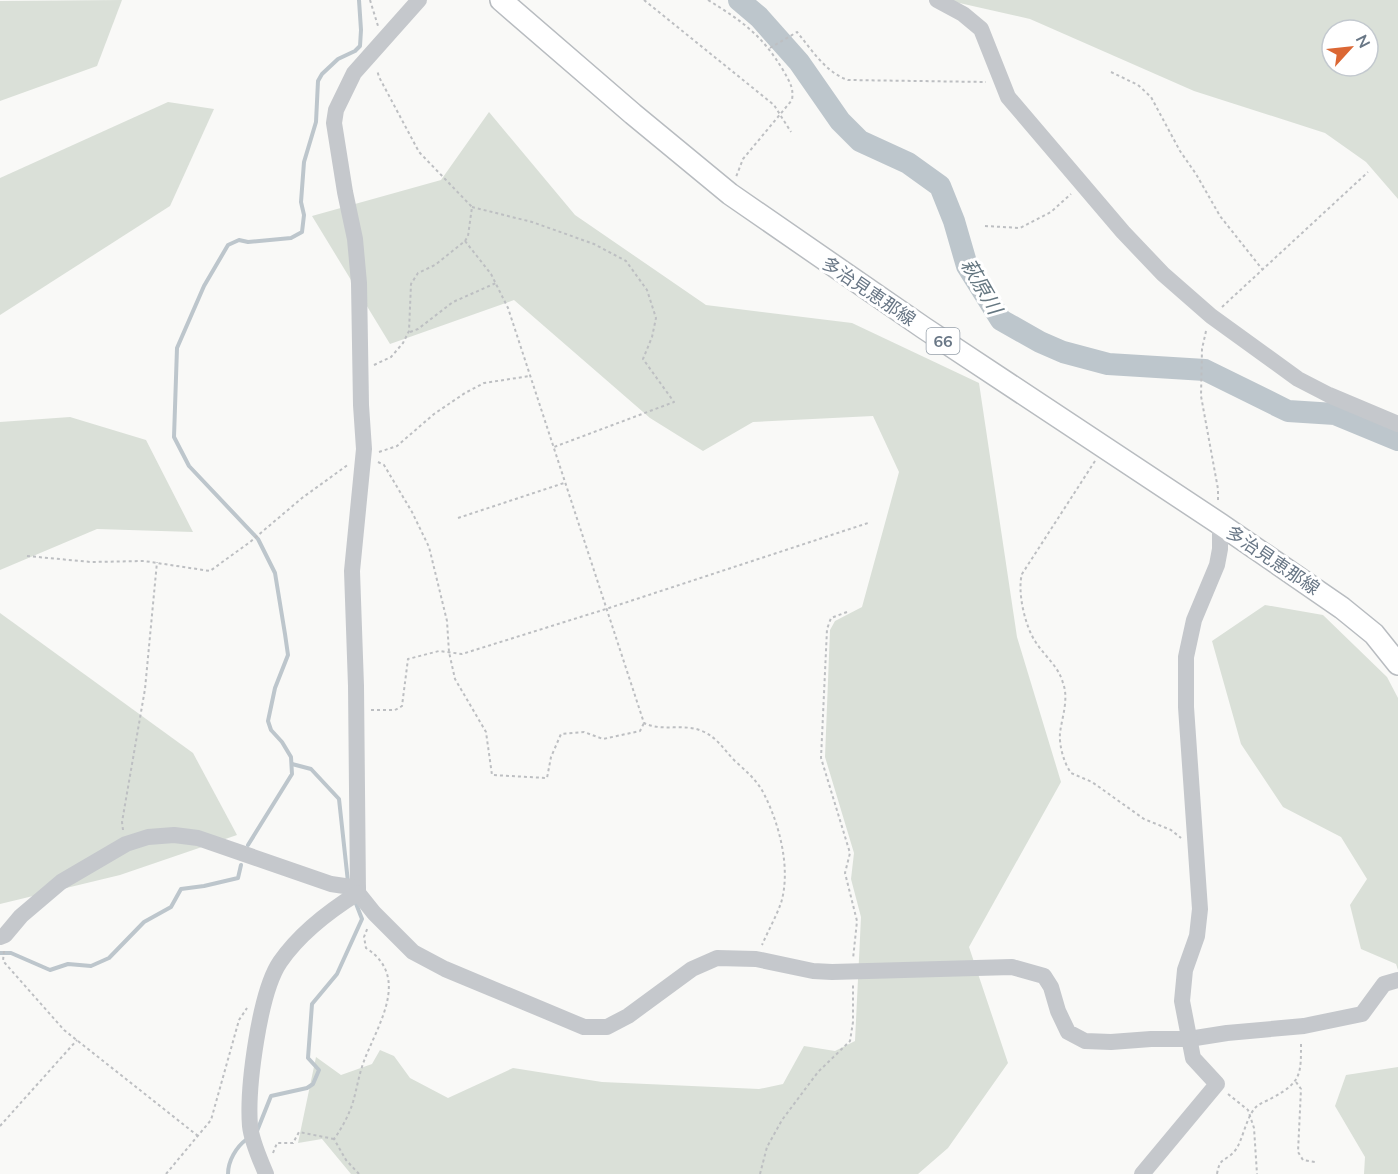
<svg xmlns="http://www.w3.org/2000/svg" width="1398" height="1174" font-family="Mulish,'Noto Sans JP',sans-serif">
<rect width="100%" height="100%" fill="#f9f9f7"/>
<g fill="#dae0d8" fill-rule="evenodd">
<path d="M122 0 97 66 0 101V1Z"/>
<path d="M946 0H1398V199L1366 162 1325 133 1194 91 1030 19ZM1332 30H1368V66H1332Z"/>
<path d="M168 102 214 109 170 206 0 315V178Z"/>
<path d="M489 112 575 215 706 305 852 323 979 383 1017 637 1061 782 969 947 1008 1063 948 1148 918 1174H351L322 1139 298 1143 316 1057 341 1075 372 1064 380 1050 394 1056 410 1078 448 1098 513 1068 602 1082 759 1089 783 1084 804 1046 835 1051 855 1041 861 917 851 879 854 853 825 757 830 630 835 621 862 607 899 472 873 416 753 422 703 451 650 418 514 300 390 344 312 216 441 180Z"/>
<path d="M70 417 146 440 193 532 97 529 0 570V422Z"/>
<path d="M1265 605 1323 615 1387 677 1398 698V970L1396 964 1361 949 1350 905 1367 879 1341 837 1283 807 1241 744 1212 641Z"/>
<path d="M0 613 193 753 237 835 120 875 0 904Z"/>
<path d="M1398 1067V1174H1364L1365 1157 1335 1106 1346 1075Z"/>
</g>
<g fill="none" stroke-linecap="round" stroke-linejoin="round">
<g stroke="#bdc6cc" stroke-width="4">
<path d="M292 764 311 769 339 799 348 882"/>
<path d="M248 845 292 774 291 757 282 742 271 730 268 721 275 688 288 655 285 634 275 573 258 539 189 466 174 437 177 348 204 286 228 245 239 240 248 242 291 238 302 232 304 215 301 202 304 162 316 122 318 81 322 74 338 59 355 51 360 46 361 30 359 0"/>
<path d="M0 953H11L50 970 68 964 91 966 109 958 144 922 171 907 181 889 204 886 238 878 241 865"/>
<path d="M257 1131 271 1096 307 1088 313 1084 319 1070 308 1058 312 1004 337 974 362 919 355 901"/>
<path d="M228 1174C228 1161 236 1147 247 1139"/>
</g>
<path stroke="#bdc6cc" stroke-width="22" d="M739 0 759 17 799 62 840 121 860 141 908 163 940 186 954 221 967 266 1001 320 1040 342 1063 352 1108 364 1205 370 1288 411 1335 414 1398 440"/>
<g stroke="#b8bcc0" stroke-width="24">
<path id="major" d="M501 0 633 114 730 194 924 328 1220 524 1342 608 1374 634 1398 664"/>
</g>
<g stroke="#bdbfc2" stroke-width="2" stroke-dasharray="3 3" stroke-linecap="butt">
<path d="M370 0 378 26"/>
<path d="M644 0 774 105 791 132"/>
<path d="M708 0C742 21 762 35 783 70 789 81 794 87 792 100L743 159 736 177"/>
<path d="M770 48 797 32C812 50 825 72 848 80L986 82"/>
<path d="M1111 72 1138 85 1151 97 1180 151 1196 174 1220 216 1262 269"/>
<path d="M472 207 532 222 594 244 626 261 647 290 656 318 652 337 643 359 674 402 554 447"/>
<path d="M985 226 1020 228 1051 212 1071 194"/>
<path d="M465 241 491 274 508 308 644 723C662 732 684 723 702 731 717 737 724 750 735 761 747 772 758 781 765 796 780 826 791 870 781 903 776 917 768 931 762 945"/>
<path d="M1222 307 1368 172"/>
<path d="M1206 331 1202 349 1201 396 1218 489V503"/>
<path d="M410 332 418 329 453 302 496 283"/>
<path d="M374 365 391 357 403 343 409 331 411 284 418 273 435 265 465 241 468 236 472 207 419 152 379 77 377 70"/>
<path d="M379 452 397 446 434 414 465 393 484 383 530 376"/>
<path d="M1095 461 1022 574C1017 591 1025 626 1035 641 1044 656 1058 665 1063 683 1069 699 1062 717 1060 733 1059 746 1064 763 1071 773L1092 782 1144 819 1171 830 1181 838"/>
<path d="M378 462 384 465 412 512 429 547 447 621 449 652 455 679 486 732 492 775 547 778 551 757 561 734 584 732 603 739 640 731 644 723"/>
<path d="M458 518 564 483"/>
<path d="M27 556 91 562 144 561 210 571 250 542 302 498 349 464"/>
<path d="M847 612 831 618 827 629 821 758 850 853 845 873 857 921 853 959"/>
<path d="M371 710H395L402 706 408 659 439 651 462 654 606 609 868 523"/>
<path d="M123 830 122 822 145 689 157 562"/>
<path d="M4 951 3 961 64 1030 198 1136"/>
<path d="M1296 1082 1301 1089 1298 1152 1303 1160 1315 1162"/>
<path d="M1228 1094 1248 1110 1254 1128 1257 1174"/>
<path d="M0 1126 77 1040"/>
<path d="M273 1153 277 1143H293L299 1132 334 1139"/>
<path d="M166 1174 211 1120 239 1020 247 1008"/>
<path d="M359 1174 346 1160 334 1139C342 1128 349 1115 353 1102 357 1088 359 1074 364 1061 378 1024 411 977 366 948L364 937 368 927"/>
<path d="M760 1174 767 1147 782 1120 818 1072 850 1041 853 1022V985"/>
<path d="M1217 1174C1220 1157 1224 1162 1233 1153 1243 1143 1245 1118 1256 1107 1260 1103 1267 1101 1272 1098 1302 1082 1301 1074 1301 1041"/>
</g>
<g stroke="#c5c8cc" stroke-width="16">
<path d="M419 0 354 73 336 110 334 123 345 192 355 239 359 283 361 405 364 449 352 571 356 686 358 893 374 913 413 952 445 969 584 1027H607L628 1016 692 969 717 958 756 959 813 971 832 972 1012 967 1044 976 1051 987 1058 1011 1068 1032 1085 1041 1111 1042 1151 1039H1189L1227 1033 1304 1026 1362 1014 1384 984 1398 980"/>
<path d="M937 0 963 14 981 29 1008 97 1123 232 1163 274 1211 316 1298 379 1329 395 1398 424"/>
<path d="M0 937 5 935 21 916 61 882 126 844 148 837 174 835 198 838 331 884 358 888"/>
<path d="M266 1174C260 1159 252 1143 250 1126 247 1089 259 993 280 962 300 933 329 911 358 893"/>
<path d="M1142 1174 1217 1084 1193 1058 1182 1001 1185 970 1197 936 1200 909 1186 707V657L1194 620 1217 565 1220 549V524"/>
</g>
<use href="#major" stroke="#fff" stroke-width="21"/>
</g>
<g text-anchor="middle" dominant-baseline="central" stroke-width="6" stroke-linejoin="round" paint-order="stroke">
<rect fill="#fff" stroke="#96a0aa" stroke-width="1.5" x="926.5" y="328" width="33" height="26" rx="4.5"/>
<g font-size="16" font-weight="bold" fill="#697786">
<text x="943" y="341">66</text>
</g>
<g font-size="18" fill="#697786" stroke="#fff">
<text transform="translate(869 291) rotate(34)">多治見恵那線</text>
<text transform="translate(1273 560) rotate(34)">多治見恵那線</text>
</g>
<g font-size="20" font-style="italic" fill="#657781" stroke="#fff">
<text transform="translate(982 286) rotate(60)">萩原川</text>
</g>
</g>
<g transform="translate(1350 48) rotate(63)"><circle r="28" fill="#ffffff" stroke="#c3c9cf" stroke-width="1.5"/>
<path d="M0-4.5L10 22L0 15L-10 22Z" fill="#db6734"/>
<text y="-9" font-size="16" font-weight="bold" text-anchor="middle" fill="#697786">N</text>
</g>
</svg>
